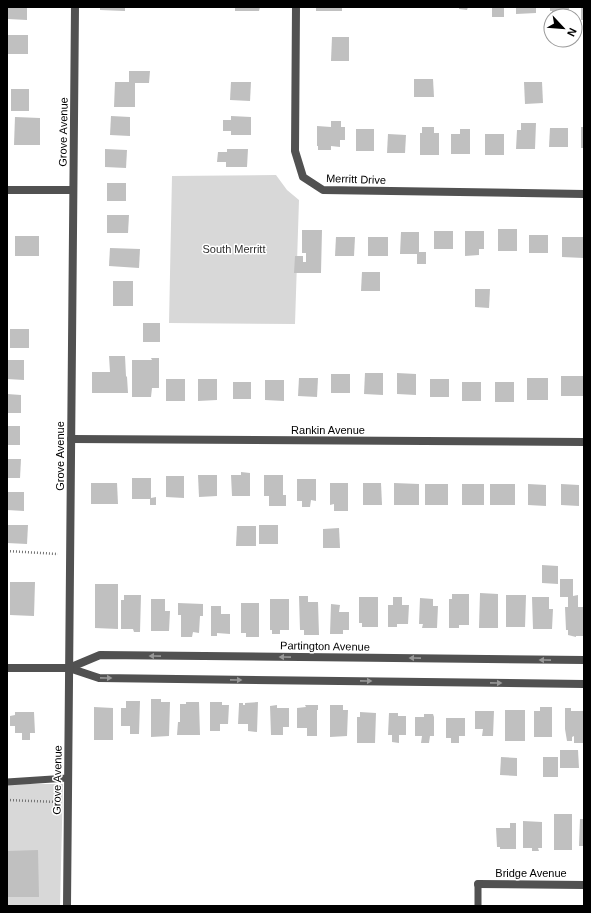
<svg xmlns="http://www.w3.org/2000/svg" width="591" height="913" font-family="Helvetica,sans-serif">
<rect width="100%" height="100%" fill="#fff"/>
<g fill="#d8d8d8">
<path d="M276 175 287 190 299 200 295 324 169 323 172 176Z"/>
<path d="M7 784H63L60 906H7Z"/>
</g>
<g fill="#c0c0c0">
<path d="M7 7H27V20L8 19Z"/>
<path d="M100 7H125V11L100 10Z"/>
<path d="M235 7H260L259 11H235Z"/>
<rect x="316" y="7" width="26" height="4"/>
<path d="M459 7H468L467 10 459 9Z"/>
<rect x="492" y="7" width="12" height="10"/>
<path d="M516 7H536V13L516 14Z"/>
<path d="M550 7H569V11H564V16H552V11H550Z"/>
<rect x="581" y="7" width="3" height="13"/>
<rect x="7" y="35" width="21" height="19"/>
<path d="M332 37H349V61H331Z"/>
<path d="M129 71H150L149 83H135V107H114L115 82H129Z"/>
<path d="M414 79H433L434 97H414Z"/>
<path d="M231 82H251L250 101 230 100Z"/>
<path d="M524 82H542L543 103 525 104Z"/>
<rect x="11" y="89" width="18" height="22"/>
<path d="M111 116 130 117V136L110 135Z"/>
<path d="M231 116 251 117V135H231V131H223V120H231Z"/>
<path d="M15 117 40 118V145H14Z"/>
<path d="M331 121H341V127H345V140H340V147L331 146V150H318V146H317V126L331 127Z"/>
<path d="M521 123H536L535 149H516L517 130H521Z"/>
<path d="M422 127H434V133H439V155H420V133H422Z"/>
<rect x="581" y="127" width="3" height="21"/>
<path d="M550 128H568V147H549Z"/>
<rect x="356" y="129" width="18" height="22"/>
<path d="M460 129H470V154H451V134H460Z"/>
<path d="M388 134 406 135 405 153H387Z"/>
<rect x="485" y="134" width="19" height="21"/>
<path d="M105 149 127 150 126 168 105 167Z"/>
<path d="M227 149H248L247 167H226V162H217L218 152H227Z"/>
<rect x="107" y="183" width="19" height="18"/>
<path d="M107 215H129L128 233H107Z"/>
<rect x="498" y="229" width="19" height="22"/>
<path d="M302 230H322L321 273H294L295 256H303V262H306V253H302Z"/>
<rect x="434" y="231" width="19" height="18"/>
<path d="M465 231H484V249H479V255L465 256Z"/>
<path d="M401 232H419V252H426V264H417V254H400Z"/>
<rect x="529" y="235" width="19" height="18"/>
<rect x="15" y="236" width="24" height="20"/>
<path d="M336 237H355L354 256H335Z"/>
<rect x="368" y="237" width="20" height="19"/>
<path d="M562 237H584V258L562 257Z"/>
<path d="M110 248 140 249 139 268 109 266Z"/>
<path d="M362 272H380V291H361Z"/>
<rect x="113" y="281" width="20" height="25"/>
<path d="M475 289H490L489 308 475 307Z"/>
<rect x="143" y="323" width="17" height="19"/>
<rect x="10" y="329" width="19" height="19"/>
<path d="M109 356H125L126 376 127 377 128 393H92V372H110Z"/>
<path d="M151 358H159V388H152L151 397H132V360H152Z"/>
<path d="M7 360H24V380L7 379Z"/>
<path d="M365 373H383V395L364 394Z"/>
<path d="M397 373 416 374V395L397 394Z"/>
<rect x="331" y="374" width="19" height="19"/>
<rect x="561" y="376" width="23" height="20"/>
<path d="M299 378H318L317 397 298 396Z"/>
<rect x="527" y="378" width="21" height="22"/>
<rect x="166" y="379" width="19" height="22"/>
<path d="M198 379H217V400L198 401Z"/>
<rect x="430" y="379" width="19" height="18"/>
<path d="M265 380H284V401L265 400Z"/>
<rect x="233" y="382" width="18" height="17"/>
<rect x="462" y="382" width="19" height="19"/>
<rect x="495" y="382" width="19" height="20"/>
<path d="M7 394 21 395V413H7Z"/>
<rect x="7" y="426" width="13" height="19"/>
<path d="M7 459H21L20 478H7Z"/>
<path d="M241 472 250 473V496H232L231 475H241Z"/>
<path d="M198 475H217V496L199 497Z"/>
<path d="M264 475H283V495H286V506H269V496H264Z"/>
<path d="M166 476H184V498L166 497Z"/>
<path d="M132 478H151V498L156 497V505H150V499H132Z"/>
<path d="M297 479H316V501L311 500 310 507H302V501H297Z"/>
<path d="M91 483H117L118 504H91Z"/>
<path d="M330 483H348V511H334V504L330 505Z"/>
<path d="M363 483H381L382 505H363Z"/>
<path d="M394 483 419 484V505H394Z"/>
<rect x="425" y="484" width="23" height="21"/>
<rect x="462" y="484" width="22" height="21"/>
<rect x="490" y="484" width="25" height="21"/>
<path d="M528 484 546 485V506L528 505Z"/>
<path d="M561 484 579 485V506L561 505Z"/>
<path d="M7 492H24V511L7 510Z"/>
<path d="M7 525H28L27 544 7 543Z"/>
<rect x="259" y="525" width="19" height="19"/>
<path d="M237 526H256V546H236Z"/>
<path d="M339 528 340 548H323V529Z"/>
<path d="M542 565 558 566V584L542 583Z"/>
<path d="M560 579H573V596L578 595V607H584L583 636H576V637L568 635V630H566L565 607H568V597H560Z"/>
<path d="M10 582H35L34 616 10 615Z"/>
<path d="M95 584H118V629L95 628Z"/>
<path d="M480 593 498 594V628H479Z"/>
<path d="M452 594H469V625H459V628H449V599H452Z"/>
<path d="M124 595H141L140 632H134L133 629H121V600H124Z"/>
<path d="M506 595H526L525 627H506Z"/>
<path d="M299 596H308V602H318L319 635H304V630H300Z"/>
<path d="M359 597H378V627H362V623H359Z"/>
<path d="M393 597H402V605H409L408 624H397V627H388V605H393Z"/>
<path d="M532 597H549V609H553L552 629H533Z"/>
<path d="M420 598 433 599V606H438L437 628H422L423 624H419Z"/>
<path d="M151 599H165V611H170L169 631H151Z"/>
<path d="M270 599H289V630H280V634H272V630H270Z"/>
<path d="M178 603 203 604V616H200L199 633 193 632 192 637H181V615H178Z"/>
<path d="M241 603H259V637H246V633H241Z"/>
<path d="M331 604 340 605 339 612H349V630H343V634H330Z"/>
<path d="M211 606H221V614H230V634L217 633V636H211Z"/>
<path d="M151 699H161V702H170L169 736 151 737Z"/>
<path d="M126 701H140L139 734H130V726H121V708H126Z"/>
<path d="M186 702H199L200 735H177L178 722H180V704H186Z"/>
<path d="M210 702H222V705H229L228 724H220V731H210Z"/>
<path d="M258 702 257 732 248 731V724H238L239 705V703H243V705H245V703Z"/>
<path d="M277 705V708H289V727H283V735H271L270 706Z"/>
<path d="M305 705H318V710H317V736H307V728H297V708L306 707Z"/>
<path d="M330 705H343V710H348L347 736 330 737Z"/>
<path d="M94 707 113 708V740H94Z"/>
<path d="M540 707H552V737H534V711H540Z"/>
<path d="M565 708H571V711H584L583 743H574V736L572 737V741H567L565 729Z"/>
<rect x="505" y="710" width="20" height="31"/>
<path d="M475 711H494L493 736H482L483 729H475Z"/>
<path d="M15 712H34L35 733H30V740H22V733H15V726H10V716L15 715Z"/>
<path d="M360 712 376 713 375 743H357V717H360Z"/>
<path d="M389 713H398V716H406V735H399V743L392 742V735H388Z"/>
<path d="M424 714H433L434 717V736H430L429 743H421L422 736H415V717H424Z"/>
<path d="M446 718H465V736H459V743H451V738H446Z"/>
<path d="M560 750H578L579 768H560Z"/>
<path d="M501 757 517 758V776L500 775Z"/>
<rect x="543" y="757" width="15" height="20"/>
<rect x="554" y="814" width="18" height="36"/>
<path d="M580 819H584V846H579Z"/>
<path d="M523 821 542 822V848H538L539 851H532V848H523Z"/>
<path d="M510 823H516V849H500V847H497L496 828H510Z"/>
<path d="M38 850 39 897H7V851Z"/>
</g>
<g fill="none" stroke-linecap="round" stroke-linejoin="round">
<g stroke="#737373" stroke-width="2.5" stroke-dasharray="1 2" stroke-linecap="butt">
<path d="M7 551 58 554"/>
<path d="M7 800 57 802"/>
</g>
<g stroke="#515151" stroke-width="7">
<path d="M7 782 68 778"/>
<path d="M478 906V884"/>
</g>
<g stroke="#515151" stroke-width="8">
<path d="M296 7 295 151 303 177 323 190 584 194"/>
<path d="M7 190H73"/>
<path d="M71 439 584 442"/>
<path d="M7 668H69L99 678 584 684"/>
<path d="M69 668 100 655 584 660"/>
<path d="M478 884 584 885"/>
<path d="M67 906 75 7"/>
</g>
</g>
<defs><path id="oneway-solid" d="M-6-.8H1V-3.2L6.5 0L1 3.2V.8H-6Z"/></defs>
<g fill="#979797">
<use href="#oneway-solid" transform="translate(155 656) rotate(-179)"/>
<use href="#oneway-solid" transform="translate(285 657) rotate(-179)"/>
<use href="#oneway-solid" transform="translate(415 658) rotate(-179)"/>
<use href="#oneway-solid" transform="translate(545 660) rotate(-179)"/>
<use href="#oneway-solid" transform="translate(106 678) rotate(1)"/>
<use href="#oneway-solid" transform="translate(236 680) rotate(1)"/>
<use href="#oneway-solid" transform="translate(366 681) rotate(1)"/>
<use href="#oneway-solid" transform="translate(496 683) rotate(1)"/>
</g>
<g text-anchor="middle" dominant-baseline="central" stroke-width="3" stroke-linejoin="round" paint-order="stroke">
<g font-size="11" fill="#000" stroke="#fff">
<text transform="translate(63 132) rotate(-89)">Grove Avenue</text>
<text transform="translate(356 179) rotate(2)">Merritt Drive</text>
<text x="328" y="430">Rankin Avenue</text>
<text transform="translate(60 456) rotate(-90)">Grove Avenue</text>
<text transform="translate(325 646) rotate(1)">Partington Avenue</text>
<text transform="translate(57 780) rotate(-89)">Grove Avenue</text>
<text x="531" y="873">Bridge Avenue</text>
</g>
<g font-size="11" fill="#2f2f2f" stroke="#fff">
<text x="234" y="249">South Merritt</text>
</g>
</g>
<rect width="591" height="913" fill="none" stroke="#000000" stroke-width="16"/>
<g transform="translate(563 28) rotate(116)"><circle r="19" fill="#ffffff" stroke="#999999"/>
<path d="M0-3L7 15L0 10L-7 15Z" fill="#000000"/>
<text y="-6" font-size="11" font-weight="bold" text-anchor="middle" fill="#000000">N</text>
</g>
</svg>
